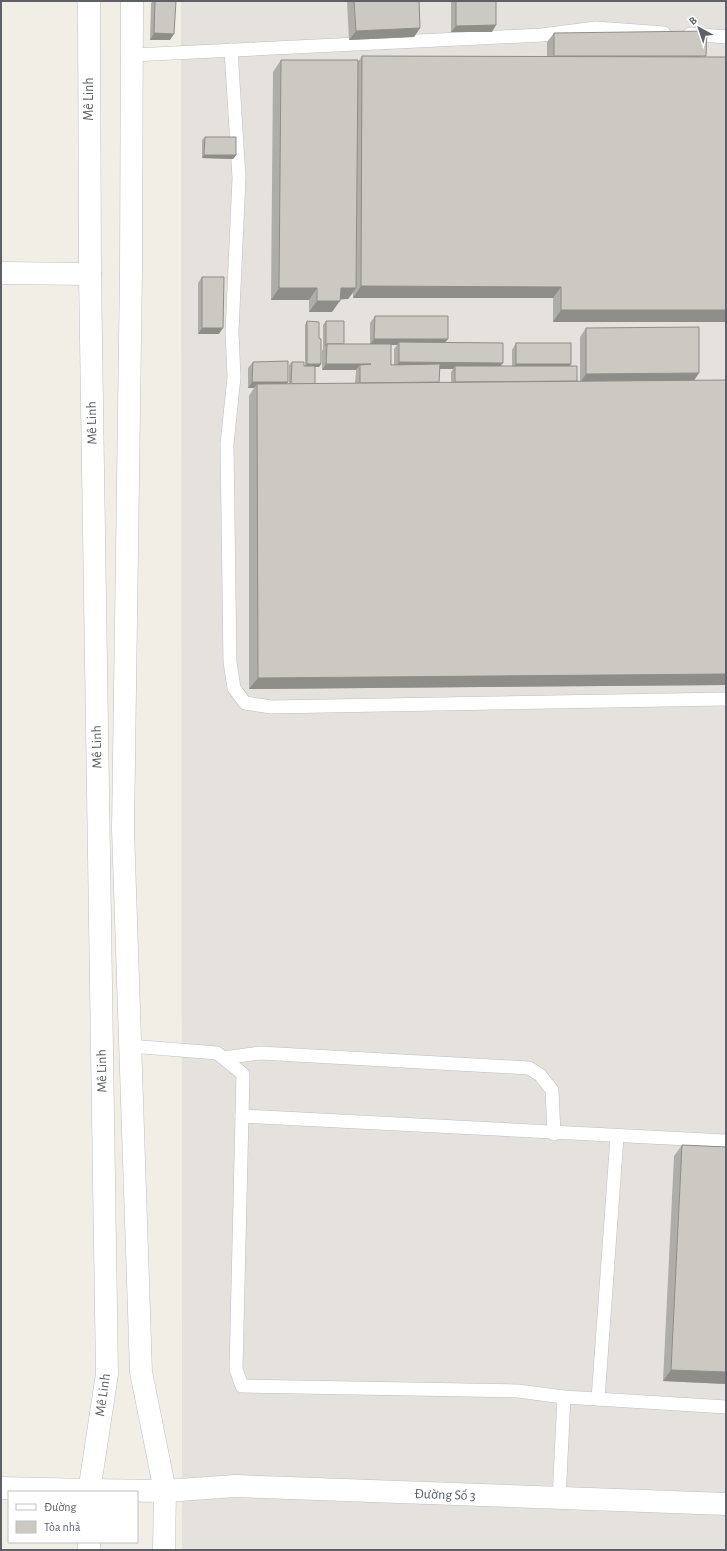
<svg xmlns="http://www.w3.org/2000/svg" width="727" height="1551" font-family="'Alegreya Sans',sans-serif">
<rect width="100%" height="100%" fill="#f1efe5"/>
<path fill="#e5e2dd" d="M181 1H726V1550H182Z"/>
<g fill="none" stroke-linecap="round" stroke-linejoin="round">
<g stroke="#bdbfc5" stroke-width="14">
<g id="lane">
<path d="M690 34 726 37"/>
<path d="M231 50 239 178 232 332 234 377 227 444 230 662 234 688 245 703 271 707 726 699"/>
<path d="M133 55 542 35 596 28 664 33"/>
<path d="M130 1046 217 1053 243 1074 236 1369 242 1386 518 1391 564 1397 726 1407"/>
<path d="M224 1058 260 1053 529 1068 540 1075 552 1090 554 1134"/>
<path d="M242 1116 726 1141"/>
<path d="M598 1399 617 1137"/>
<path d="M559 1499 564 1397"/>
</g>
</g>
<g stroke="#bdbfc5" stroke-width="23">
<g id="street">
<path d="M1 273 90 274"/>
<path d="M1 1488 89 1490"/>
<path d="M165 1491 235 1486 726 1504"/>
</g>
</g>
<g stroke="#bbbec5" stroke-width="23">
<g id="secondary">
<path d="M132 1 131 272 123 829 141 1372 165 1491 164 1550"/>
<path d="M89 1490 165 1491"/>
<path d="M89 1492 107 1374 90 274 89 1"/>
<path d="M89 1550V1542"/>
</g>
</g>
<use href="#lane" stroke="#fff" stroke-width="13"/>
<use href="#street" stroke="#fff" stroke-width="22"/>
<use href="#secondary" stroke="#fff" stroke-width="22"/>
</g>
<g fill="#afada7" fill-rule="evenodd">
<path d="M153 1H176L170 40H150L151 3Z"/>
<path d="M347 1H419L420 28 414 37 349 40Z"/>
<path d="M451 1H496L492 32H451Z"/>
<path d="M554 33 706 57H726V322H553V298H353V293L348 299H340L332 312H309V300H271L273 72 281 60 358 62 362 56H547V42Z"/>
<path d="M205 137 236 155 233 159 202 158V140Z"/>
<path d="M202 277 219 334H198V283Z"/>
<path d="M375 316 445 343 500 366H512V350L516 343 570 366 577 381H580V337L586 328 694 380H726V685L249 689V396L254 388H248V368L253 362 288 382 287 384H289V365L292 362 305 366V325L307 321 319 338 321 364 319 367H315V384L355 383 356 371V370H322V351L323 349V325L326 321 344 344H370V323ZM391 345H397L394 349V365H391ZM440 369H453L451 372V382H439Z"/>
<path d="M682 1145 726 1147V1384L663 1381 674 1156Z"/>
</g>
<g fill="#8f8d88">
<path d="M496 25 492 32H451L456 26Z"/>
<path d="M420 28 414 37 349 40 356 31Z"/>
<path d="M154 33 174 34 170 40H150Z"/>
<path d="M204 155H236L233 159 202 158Z"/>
<path d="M361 286 561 287 553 298H353Z"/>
<path d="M279 288H317L309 300H271Z"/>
<path d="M341 288H356L348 299 333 300Z"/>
<path d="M317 301H340L332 312H309Z"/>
<path d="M561 310H726V322H553Z"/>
<path d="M202 328H223L219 334H198Z"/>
<path d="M374 339H448L443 345 399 342 397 345H370Z"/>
<path d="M399 362 503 363 498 369 455 366 453 369H394Z"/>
<path d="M307 364H321L319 367H305Z"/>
<path d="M326 364H371L360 365 356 370H322Z"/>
<path d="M516 364H571L566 371H511Z"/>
<path d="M699 373 693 382 580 383 586 374Z"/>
<path d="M252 382H288L284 388 257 384 254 388H248Z"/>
<path d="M726 674V685L249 689 258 678Z"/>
<path d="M671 1370 726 1372V1384L663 1381Z"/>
</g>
<g fill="#ccc9c2" stroke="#8f8d88">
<path d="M155 1H176L174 34 154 33Z"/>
<path d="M354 1H419L420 28 356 31Z"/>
<path d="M456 1H496V25L456 26Z"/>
<path d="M707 31 706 56H554V33Z"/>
<path d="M362 56 726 57V310H561V287L361 286Z"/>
<path d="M281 60H358L356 288H341L340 301H317V288H279Z"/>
<path d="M205 137H236V155H204Z"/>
<path d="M202 277H224L223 328H202Z"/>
<path d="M375 316H448V339H374Z"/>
<path d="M307 321 319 322V338L321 339V364H307Z"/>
<path d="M326 321H344V344H327L326 346Z"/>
<path d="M699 327V373L586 374V328Z"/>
<path d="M399 342 503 343V363L399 362Z"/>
<rect x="516" y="343" width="55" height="21"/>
<path d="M327 344H391V365L440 364 439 382 360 383V365L371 364H326Z"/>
<path d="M288 361V382H252L253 362Z"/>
<path d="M292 362H304V366H315V384H291Z"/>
<path d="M455 366H577V381L455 382Z"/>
<path d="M726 380V674L258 678 257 384Z"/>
<path d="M682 1145 726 1147V1372L671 1370Z"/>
</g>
<g text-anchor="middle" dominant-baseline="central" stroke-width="3.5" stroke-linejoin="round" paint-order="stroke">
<g font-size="14" fill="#5d6167" stroke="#fff">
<text transform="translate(89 99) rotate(-90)">Mê Linh</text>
<text transform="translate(92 423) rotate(-91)">Mê Linh</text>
<text transform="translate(97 747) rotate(-91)">Mê Linh</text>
<text transform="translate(102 1071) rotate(-91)">Mê Linh</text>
<text transform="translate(103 1395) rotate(-82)">Mê Linh</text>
<text transform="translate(445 1495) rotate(2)">Đường Số 3</text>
</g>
</g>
<rect width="727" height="1551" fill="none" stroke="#5d6167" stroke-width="4"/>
<rect x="8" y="1491" width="130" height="52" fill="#ffffff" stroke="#bec0c2"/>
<rect x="16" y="1504" width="20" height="6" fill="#ffffff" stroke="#bec0c2"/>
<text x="44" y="1511" font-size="12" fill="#5d6167">Đường</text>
<rect x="16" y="1521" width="20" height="12" fill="#ccc9c2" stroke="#bec0c2"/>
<text x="44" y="1531" font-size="12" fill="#5d6167">Tòa nhà</text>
<g transform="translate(699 28) rotate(320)" stroke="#ffffff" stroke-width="3" paint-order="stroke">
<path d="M0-3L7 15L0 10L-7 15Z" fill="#5d6167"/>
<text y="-6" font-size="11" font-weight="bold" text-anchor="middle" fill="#5d6167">B</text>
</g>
</svg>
